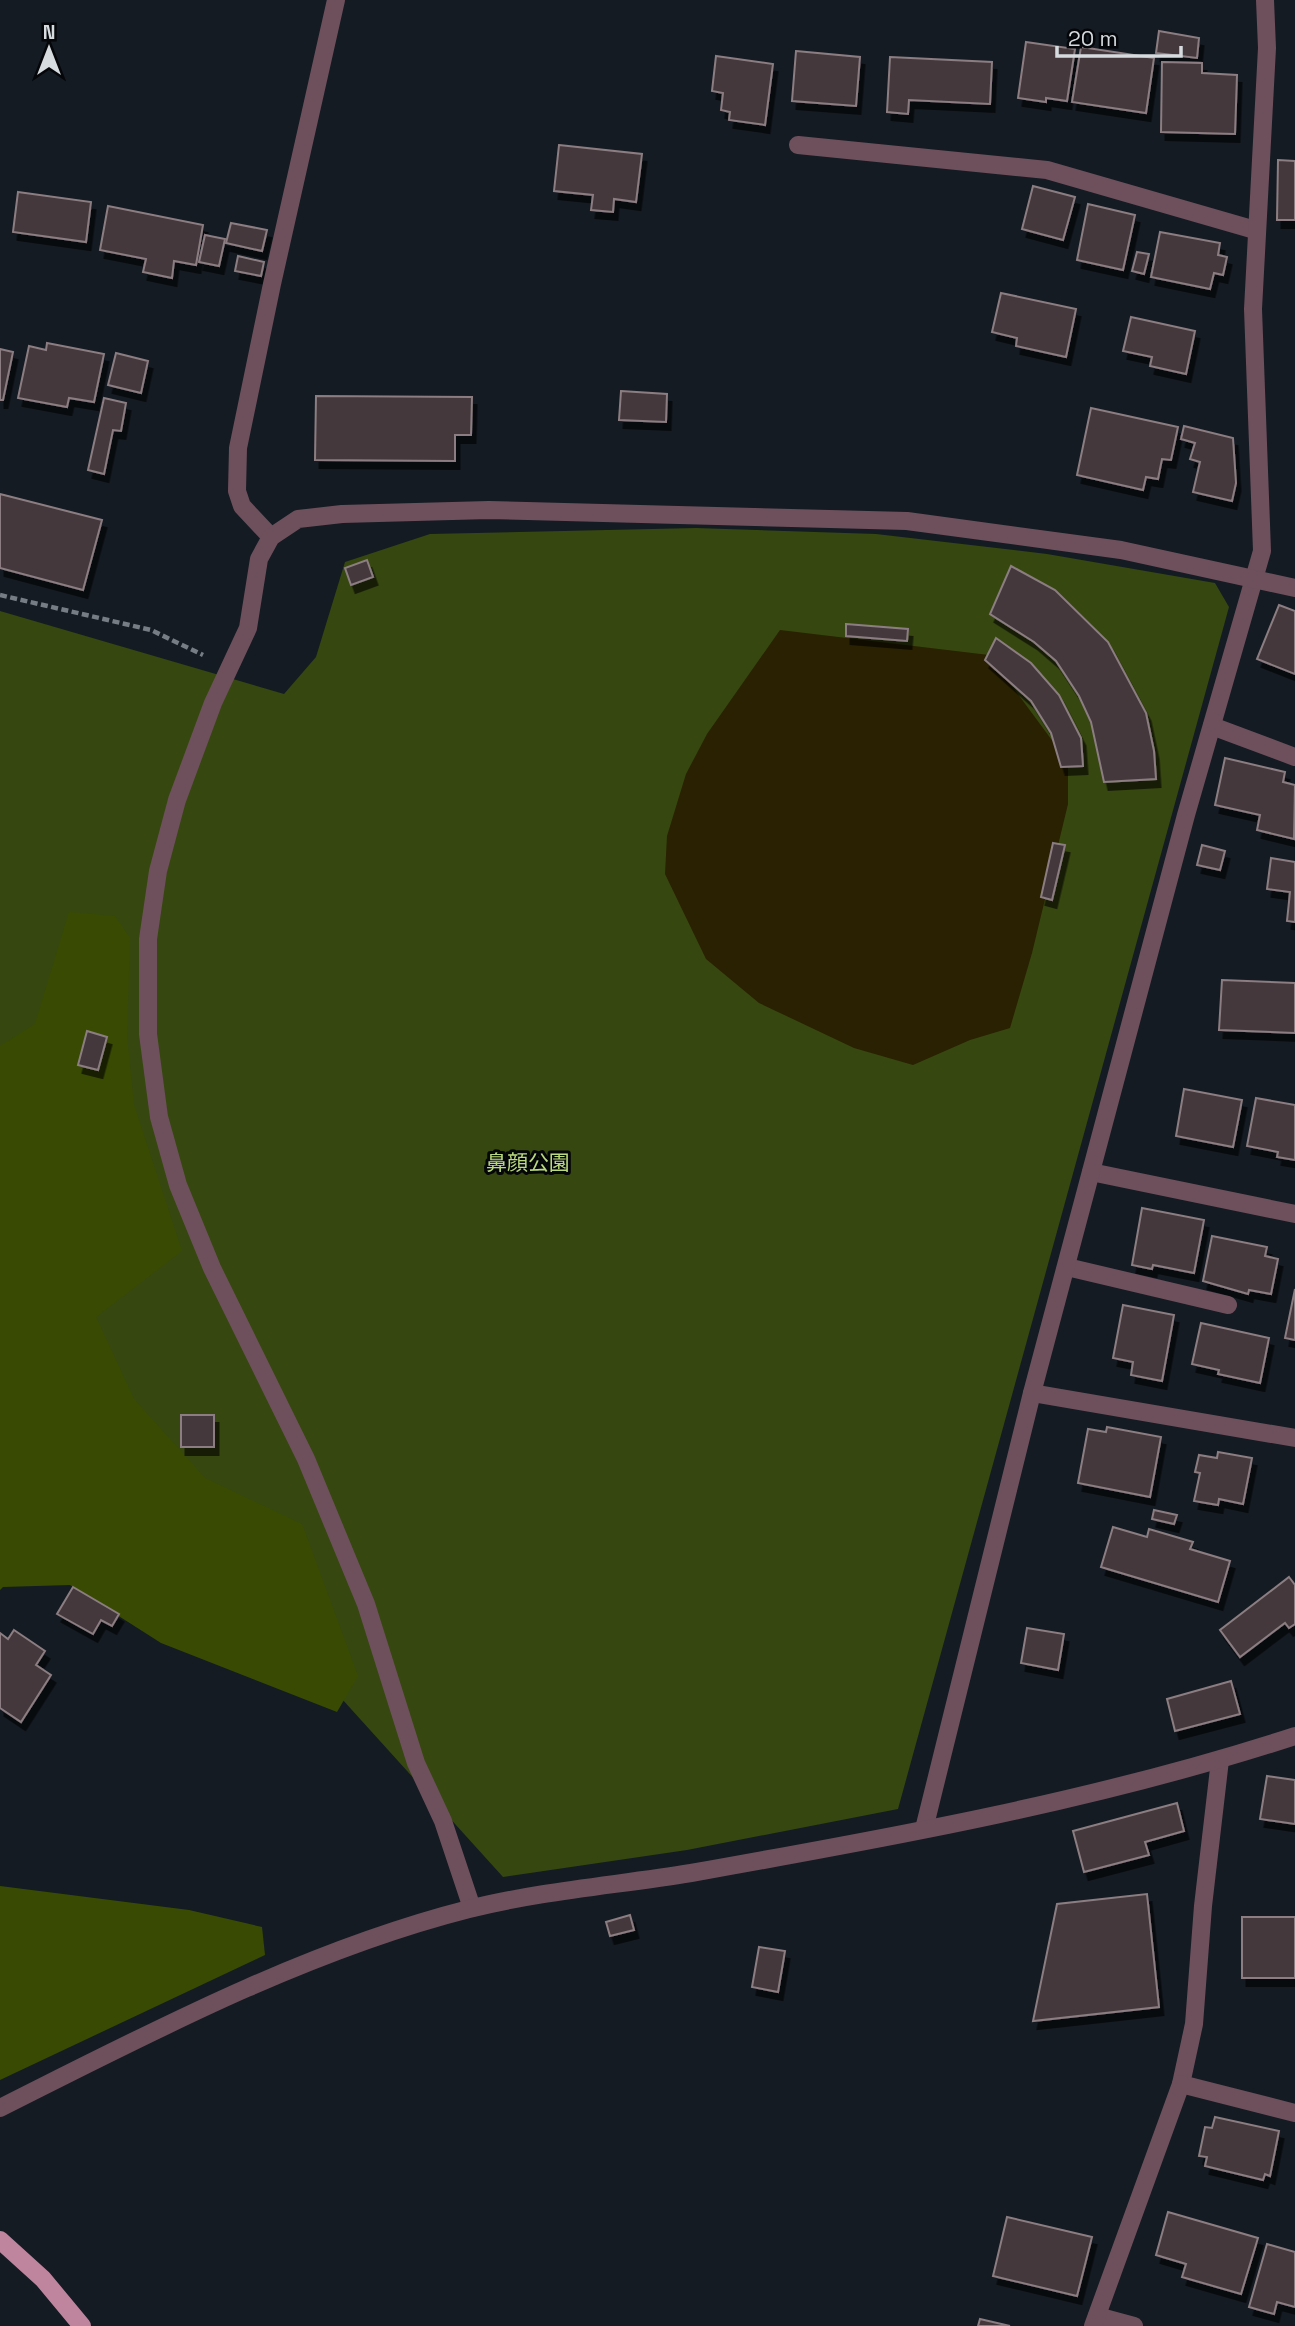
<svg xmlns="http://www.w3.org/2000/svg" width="1295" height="2326" font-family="'Space Grotesk','Noto Sans JP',sans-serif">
<defs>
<filter id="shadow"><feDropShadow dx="4.5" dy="8" stdDeviation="0" flood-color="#0009"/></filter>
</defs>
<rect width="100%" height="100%" fill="#141b23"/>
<path fill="#374710" d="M696 528 876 534 1047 554 1215 583 1229 607 898 1809 687 1850 503 1877 323 1678 112 1577 0 1582V611L284 694 316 657 345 562 430 534Z"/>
<g fill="#394b02">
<path d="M69 912 115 916 130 938 127 1036 134 1105 182 1251 96 1317 134 1399 205 1478 302 1524 358 1676 337 1712 161 1643 70 1585 3 1587 0 1590V1046L35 1024Z"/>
<path d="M0 1886 189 1910 262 1927 265 1955 0 2080Z"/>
</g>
<path fill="#292101" d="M780 630 989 655 1068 762V804L1032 953 1010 1028 970 1040 913 1065 854 1048 759 1003 706 959 665 874 667 836 686 774 707 734Z"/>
<g fill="#44383c" stroke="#8b7d81" stroke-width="2" filter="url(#shadow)">
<path d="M1159 31 1199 38 1197 58 1156 53Z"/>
<path d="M1026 42 1075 49 1067 101 1046 98V102L1018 98Z"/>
<path d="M1081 47 1154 58 1146 113 1072 102Z"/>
<path d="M796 51 860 57 856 106 792 101Z"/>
<path d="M716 56 773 64 765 125 729 120 730 112 721 110 723 93 712 91Z"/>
<path d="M890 57 992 62 990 104 909 100 908 114 887 112Z"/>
<path d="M1162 62 1202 63V73L1237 75 1235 134 1161 132Z"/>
<path d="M559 145 642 154 636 202 614 199 613 212 591 210 593 195 554 191Z"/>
<path d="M1278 160 1295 161V220H1277Z"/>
<path d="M1033 186 1075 197 1063 240 1022 229Z"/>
<path d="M18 192 91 202 86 242 13 232Z"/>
<path d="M1088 204 1135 215 1123 270 1077 260Z"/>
<path d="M108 206 203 225 196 265 174 261 172 278 143 272 146 259 100 250Z"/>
<path d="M231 223 267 230 262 251 226 243Z"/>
<path d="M1160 232 1220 243 1218 255 1227 257 1223 275 1214 273 1210 289 1151 277Z"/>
<path d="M205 235 225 239 219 266 199 262Z"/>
<path d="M1137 252 1149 254 1144 274 1132 271Z"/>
<path d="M238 256 264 262 261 276 235 271Z"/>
<path d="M1001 293 1076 309 1066 357 1016 346 1017 338 992 332Z"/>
<path d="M1131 317 1195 331 1186 374 1150 366 1152 357 1123 351Z"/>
<path d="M47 343 104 354 94 402 69 398 67 407 18 398 29 346 46 350Z"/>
<path d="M0 349 13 352 3 400H0Z"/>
<path d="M116 353 148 361 141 393 108 385Z"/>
<path d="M621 391 667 394 666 422 619 420Z"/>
<path d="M316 396 472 397 471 435H455V461L315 460Z"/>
<path d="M104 398 126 403 121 431 113 430 104 474 88 470Z"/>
<path d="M1091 408 1178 427 1171 460 1162 459 1158 479 1146 477 1143 490 1077 475Z"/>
<path d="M1184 426 1233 438 1236 483 1232 501 1193 492 1200 462 1190 459 1195 443 1181 439Z"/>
<path d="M0 494 102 520 83 590 0 568Z"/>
<path d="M367 560 373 577 351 585 345 568Z"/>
<path d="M1011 566 1055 590 1108 642 1146 713 1154 751 1156 779 1104 782 1091 722 1079 696 1056 661 1034 642 990 614Z"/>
<path d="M1279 605 1295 611V674L1257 659Z"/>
<path d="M846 624 908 629 907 641 846 636Z"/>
<path d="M996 638 1031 663 1059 695 1081 738 1083 766 1061 767 1051 733 1031 701 985 660Z"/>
<path d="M1225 758 1285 772 1283 782 1295 785 1294 839 1257 830 1260 815 1215 805Z"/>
<path d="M1053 843 1065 845 1052 900 1041 897Z"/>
<path d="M1202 845 1225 851 1220 870 1197 865Z"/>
<path d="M1271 858 1295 862V922L1287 921 1290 892 1267 889Z"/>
<path d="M1222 980 1295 983V1033L1219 1030Z"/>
<path d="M87 1031 107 1037 98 1070 78 1065Z"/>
<path d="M1184 1089 1242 1100 1233 1147 1176 1136Z"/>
<path d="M1256 1098 1295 1105V1160L1277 1157 1278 1152 1247 1146Z"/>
<path d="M1142 1208 1204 1220 1194 1273 1153 1265 1152 1269 1132 1265Z"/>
<path d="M1212 1236 1267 1247 1265 1256 1278 1259 1271 1294 1249 1290 1248 1294 1203 1281Z"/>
<path d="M1295 1289V1340L1285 1338Z"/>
<path d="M1123 1305 1174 1315 1162 1381 1131 1375 1133 1362 1113 1358Z"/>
<path d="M1201 1323 1269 1338 1260 1383 1218 1374 1219 1370 1192 1364Z"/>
<rect x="181" y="1415" width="33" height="32"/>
<path d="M1107 1427 1161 1437 1150 1497 1078 1483 1088 1429 1106 1432Z"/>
<path d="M1218 1452 1252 1458 1243 1504 1219 1499 1218 1505 1194 1501 1200 1473 1195 1472 1199 1455 1217 1458Z"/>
<path d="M1154 1510 1177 1515 1174 1524 1152 1519Z"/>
<path d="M1113 1527 1147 1537 1149 1529 1193 1542 1190 1549 1230 1561 1218 1602 1101 1567Z"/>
<path d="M1289 1577 1295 1585V1624L1289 1628 1285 1623 1240 1657 1220 1630Z"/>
<path d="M73 1587 119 1614 112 1626 101 1620 93 1634 57 1614Z"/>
<path d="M1027 1628 1064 1634 1058 1670 1021 1663Z"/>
<path d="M14 1630 45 1651 36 1665 51 1675 21 1722 0 1708V1633L8 1639Z"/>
<path d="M1231 1681 1240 1714 1175 1731 1167 1699Z"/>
<path d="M1267 1776 1295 1780V1824L1260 1819Z"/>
<path d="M1177 1803 1184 1831 1145 1842 1149 1855 1084 1872 1073 1831Z"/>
<path d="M1147 1894 1159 2007 1033 2021 1057 1904Z"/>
<path d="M630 1915 634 1930 610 1936 606 1922Z"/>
<rect x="1242" y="1917" width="53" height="61"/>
<path d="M759 1947 785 1951 778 1992 752 1987Z"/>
<path d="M1215 2117 1279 2131 1270 2176 1265 2174 1263 2180 1205 2166 1207 2157 1199 2156 1205 2127 1212 2128Z"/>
<path d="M1168 2212 1258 2238 1241 2294 1182 2277 1186 2264 1156 2255Z"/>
<path d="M1007 2217 1092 2237 1077 2296 993 2276Z"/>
<path d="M1267 2244 1295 2252V2307L1277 2302 1274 2314 1249 2307Z"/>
<path d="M980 2319 1010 2326H978Z"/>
</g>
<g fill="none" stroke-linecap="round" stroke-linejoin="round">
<path stroke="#777d84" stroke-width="4.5" stroke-dasharray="7 3.5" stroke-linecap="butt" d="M0 595 151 630 203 655"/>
<g stroke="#6d505c" stroke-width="18">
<path d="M798 145 1047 170 1255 230"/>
<path d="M271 537 242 506 237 491 238 448 272 284 336 0"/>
<path d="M1212 726 1295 757"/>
<path d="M1091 1172 1295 1214"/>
<path d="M1067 1267 1228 1305"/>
<path d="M1032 1393 1295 1438"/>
<path d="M1220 1760 1203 1906 1194 2024 1181 2084 1295 2113"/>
<path d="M924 1829 1032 1393 1186 815 1262 551 1253 309 1267 48 1265 0"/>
<path d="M472 1908 443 1821 416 1763 366 1604 306 1459 212 1268 178 1185 159 1117 148 1034V939L158 871 177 800 213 703 248 628 259 559 271 537 298 519 342 514 489 510 907 521 1121 550 1295 588"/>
<path d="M0 2108C149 2033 307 1950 469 1909 541 1891 618 1885 691 1873 894 1837 1099 1800 1295 1736"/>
<path d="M1097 2316 1134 2326"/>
<path d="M1093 2326 1181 2084"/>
</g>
<path stroke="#c0859e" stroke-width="18" d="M0 2240 43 2279 82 2326"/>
</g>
<g text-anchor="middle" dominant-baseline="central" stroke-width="6" stroke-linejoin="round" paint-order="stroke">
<g font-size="21" fill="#bbda7d" stroke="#040609">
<text x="528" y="1162">鼻顔公園</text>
</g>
</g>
<g transform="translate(49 49)" stroke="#040609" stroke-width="5" paint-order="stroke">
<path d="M0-5L12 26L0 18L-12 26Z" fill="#d6dbe0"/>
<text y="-10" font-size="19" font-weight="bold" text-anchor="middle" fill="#d6dbe0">N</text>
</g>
<path d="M1057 46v10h124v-10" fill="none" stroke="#d6dbe0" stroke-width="3.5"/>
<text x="1068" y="46" font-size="21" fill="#d6dbe0" stroke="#040609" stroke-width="5" paint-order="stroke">20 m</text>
</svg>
